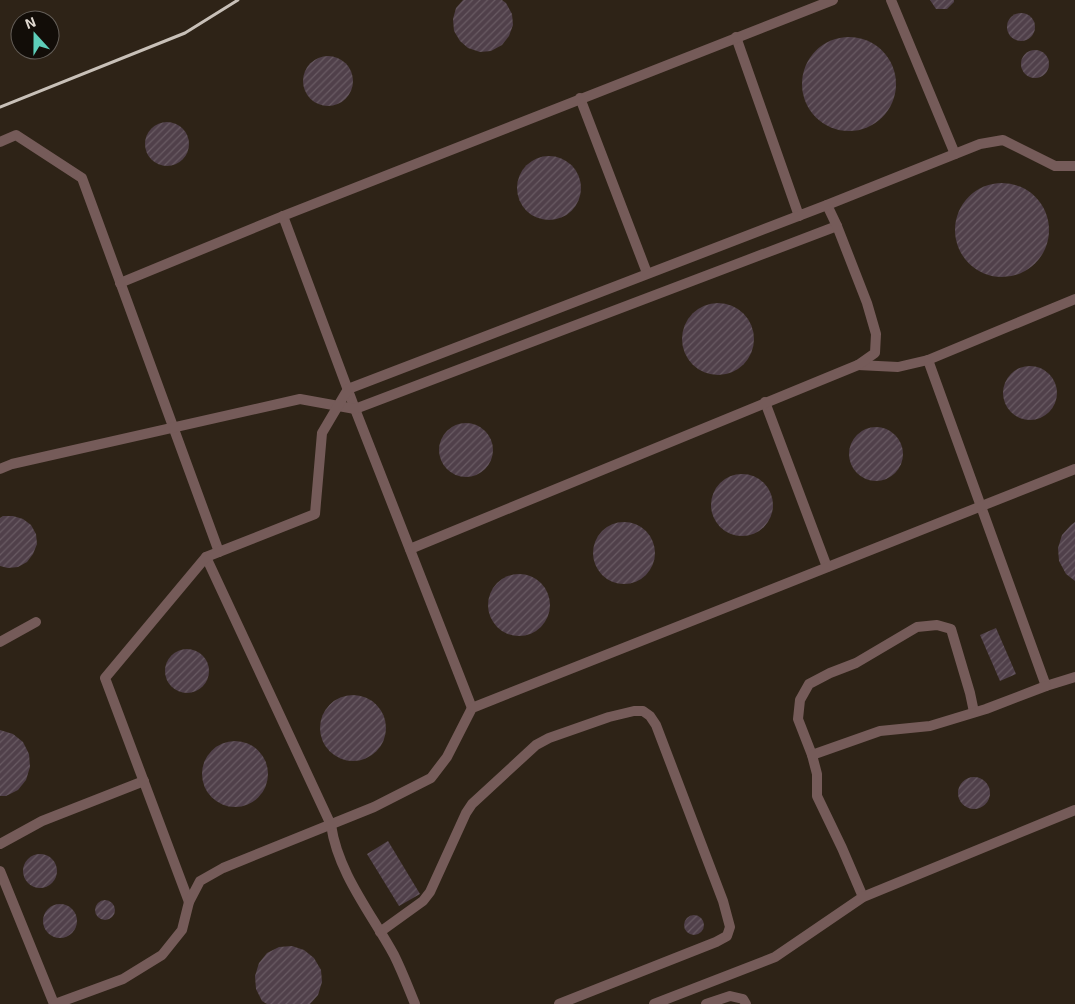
<svg xmlns="http://www.w3.org/2000/svg" width="1075" height="1004" font-family="'Exo 2',sans-serif">
<defs>
<pattern id="building-hatch" width="6" height="6" patternUnits="userSpaceOnUse" patternTransform="scale(1.25)"><rect width="6" height="6" fill="#50404a"/><path d="M-1 1l2-2M0 6l6-6M5 7l2-2" fill="none" stroke="#695b63"/></pattern>
</defs>
<rect width="100%" height="100%" fill="#2e2317"/>
<g fill="url(#building-hatch)">
<path d="M463 0H502L506 3 512 14 513 25 509 36 502 45 491 51 480 52 468 48 460 41 454 31 453 19 456 8Z"/>
<path d="M930 0H954V2L947 9H936Z"/>
<circle cx="1021" cy="27" r="14"/>
<circle cx="849" cy="84" r="47"/>
<circle cx="1035" cy="64" r="14"/>
<circle cx="328" cy="81" r="25"/>
<circle cx="167" cy="144" r="22"/>
<circle cx="549" cy="188" r="32"/>
<circle cx="1002" cy="230" r="47"/>
<circle cx="718" cy="339" r="36"/>
<circle cx="1030" cy="393" r="27"/>
<circle cx="466" cy="450" r="27"/>
<circle cx="876" cy="454" r="27"/>
<circle cx="742" cy="505" r="31"/>
<path d="M3 516H13L23 519 31 525 36 534 37 544 33 554 27 562 18 567 8 568 0 566V518Z"/>
<circle cx="624" cy="553" r="31"/>
<path d="M1075 522V581L1066 574 1059 561 1058 548 1062 535 1071 525Z"/>
<circle cx="519" cy="605" r="31"/>
<path d="M996 628 1016 674 1000 681 980 635Z"/>
<circle cx="187" cy="671" r="22"/>
<circle cx="353" cy="728" r="33"/>
<path d="M0 730 13 734 23 742 29 754 30 767 26 780 18 790 6 796H0Z"/>
<circle cx="235" cy="774" r="33"/>
<circle cx="974" cy="793" r="16"/>
<path d="M388 841 420 894 399 906 367 854Z"/>
<circle cx="40" cy="871" r="17"/>
<circle cx="105" cy="910" r="10"/>
<circle cx="60" cy="921" r="17"/>
<circle cx="694" cy="925" r="10"/>
<path d="M292 946 304 950 314 958 321 970 322 982 318 995 310 1004H267L262 1001 256 989 255 976 259 963 267 953 279 947Z"/>
</g>
<g fill="none" stroke-linecap="round" stroke-linejoin="round">
<g stroke="#755b59" stroke-width="10">
<path d="M891 0 955 154"/>
<path d="M736 37 799 216"/>
<path d="M580 98 647 273"/>
<path d="M0 142 16 135 82 178 219 552"/>
<path d="M283 216 355 409 472 708"/>
<path d="M120 283 283 216 833 0"/>
<path d="M928 360 1046 686 1075 677"/>
<path d="M858 365 898 367 928 360 1075 299"/>
<path d="M765 402 827 567"/>
<path d="M0 469 12 464 300 399 355 409 837 226"/>
<path d="M410 549 858 365 875 353 876 334 867 303 837 226 827 205"/>
<path d="M206 557 331 825C338 873 371 913 394 955 402 971 408 987 415 1004"/>
<path d="M0 642 36 622"/>
<path d="M812 755 798 719 800 700 809 684 830 673 856 663 917 627 937 625 951 629 970 693 974 712"/>
<path d="M0 844 42 821 144 781"/>
<path d="M0 871 54 1004"/>
<path d="M863 897 842 848 817 796V774L812 755 880 731 930 726 986 709 1046 686"/>
<path d="M189 902 105 678 206 557 315 514 322 433 348 389 827 205 980 144 1003 140 1055 166H1075"/>
<path d="M380 932 423 901 430 892 466 813 472 804 536 745 549 738 609 717 634 711H643L650 716 656 725 723 901 730 927 727 936 716 942 559 1004"/>
<path d="M55 1004 123 979 162 955 182 930 189 902 200 881 223 868 374 807 431 778 447 757 472 708 1075 469"/>
<path d="M654 1004 775 957 863 897 1075 810"/>
<path d="M706 1004 730 996 743 999 746 1004"/>
</g>
<path stroke="#c8c0b8" stroke-width="3" d="M0 107 185 33 238 0"/>
</g>
<g transform="translate(35 35) rotate(339)"><circle r="24" fill="#120d08" stroke="#645e58"/>
<path d="M0-4L9 19L0 12L-9 19Z" fill="#5dceb9"/>
<text y="-8" font-size="14" font-weight="bold" text-anchor="middle" fill="#dfd8d0">N</text>
</g>
</svg>
